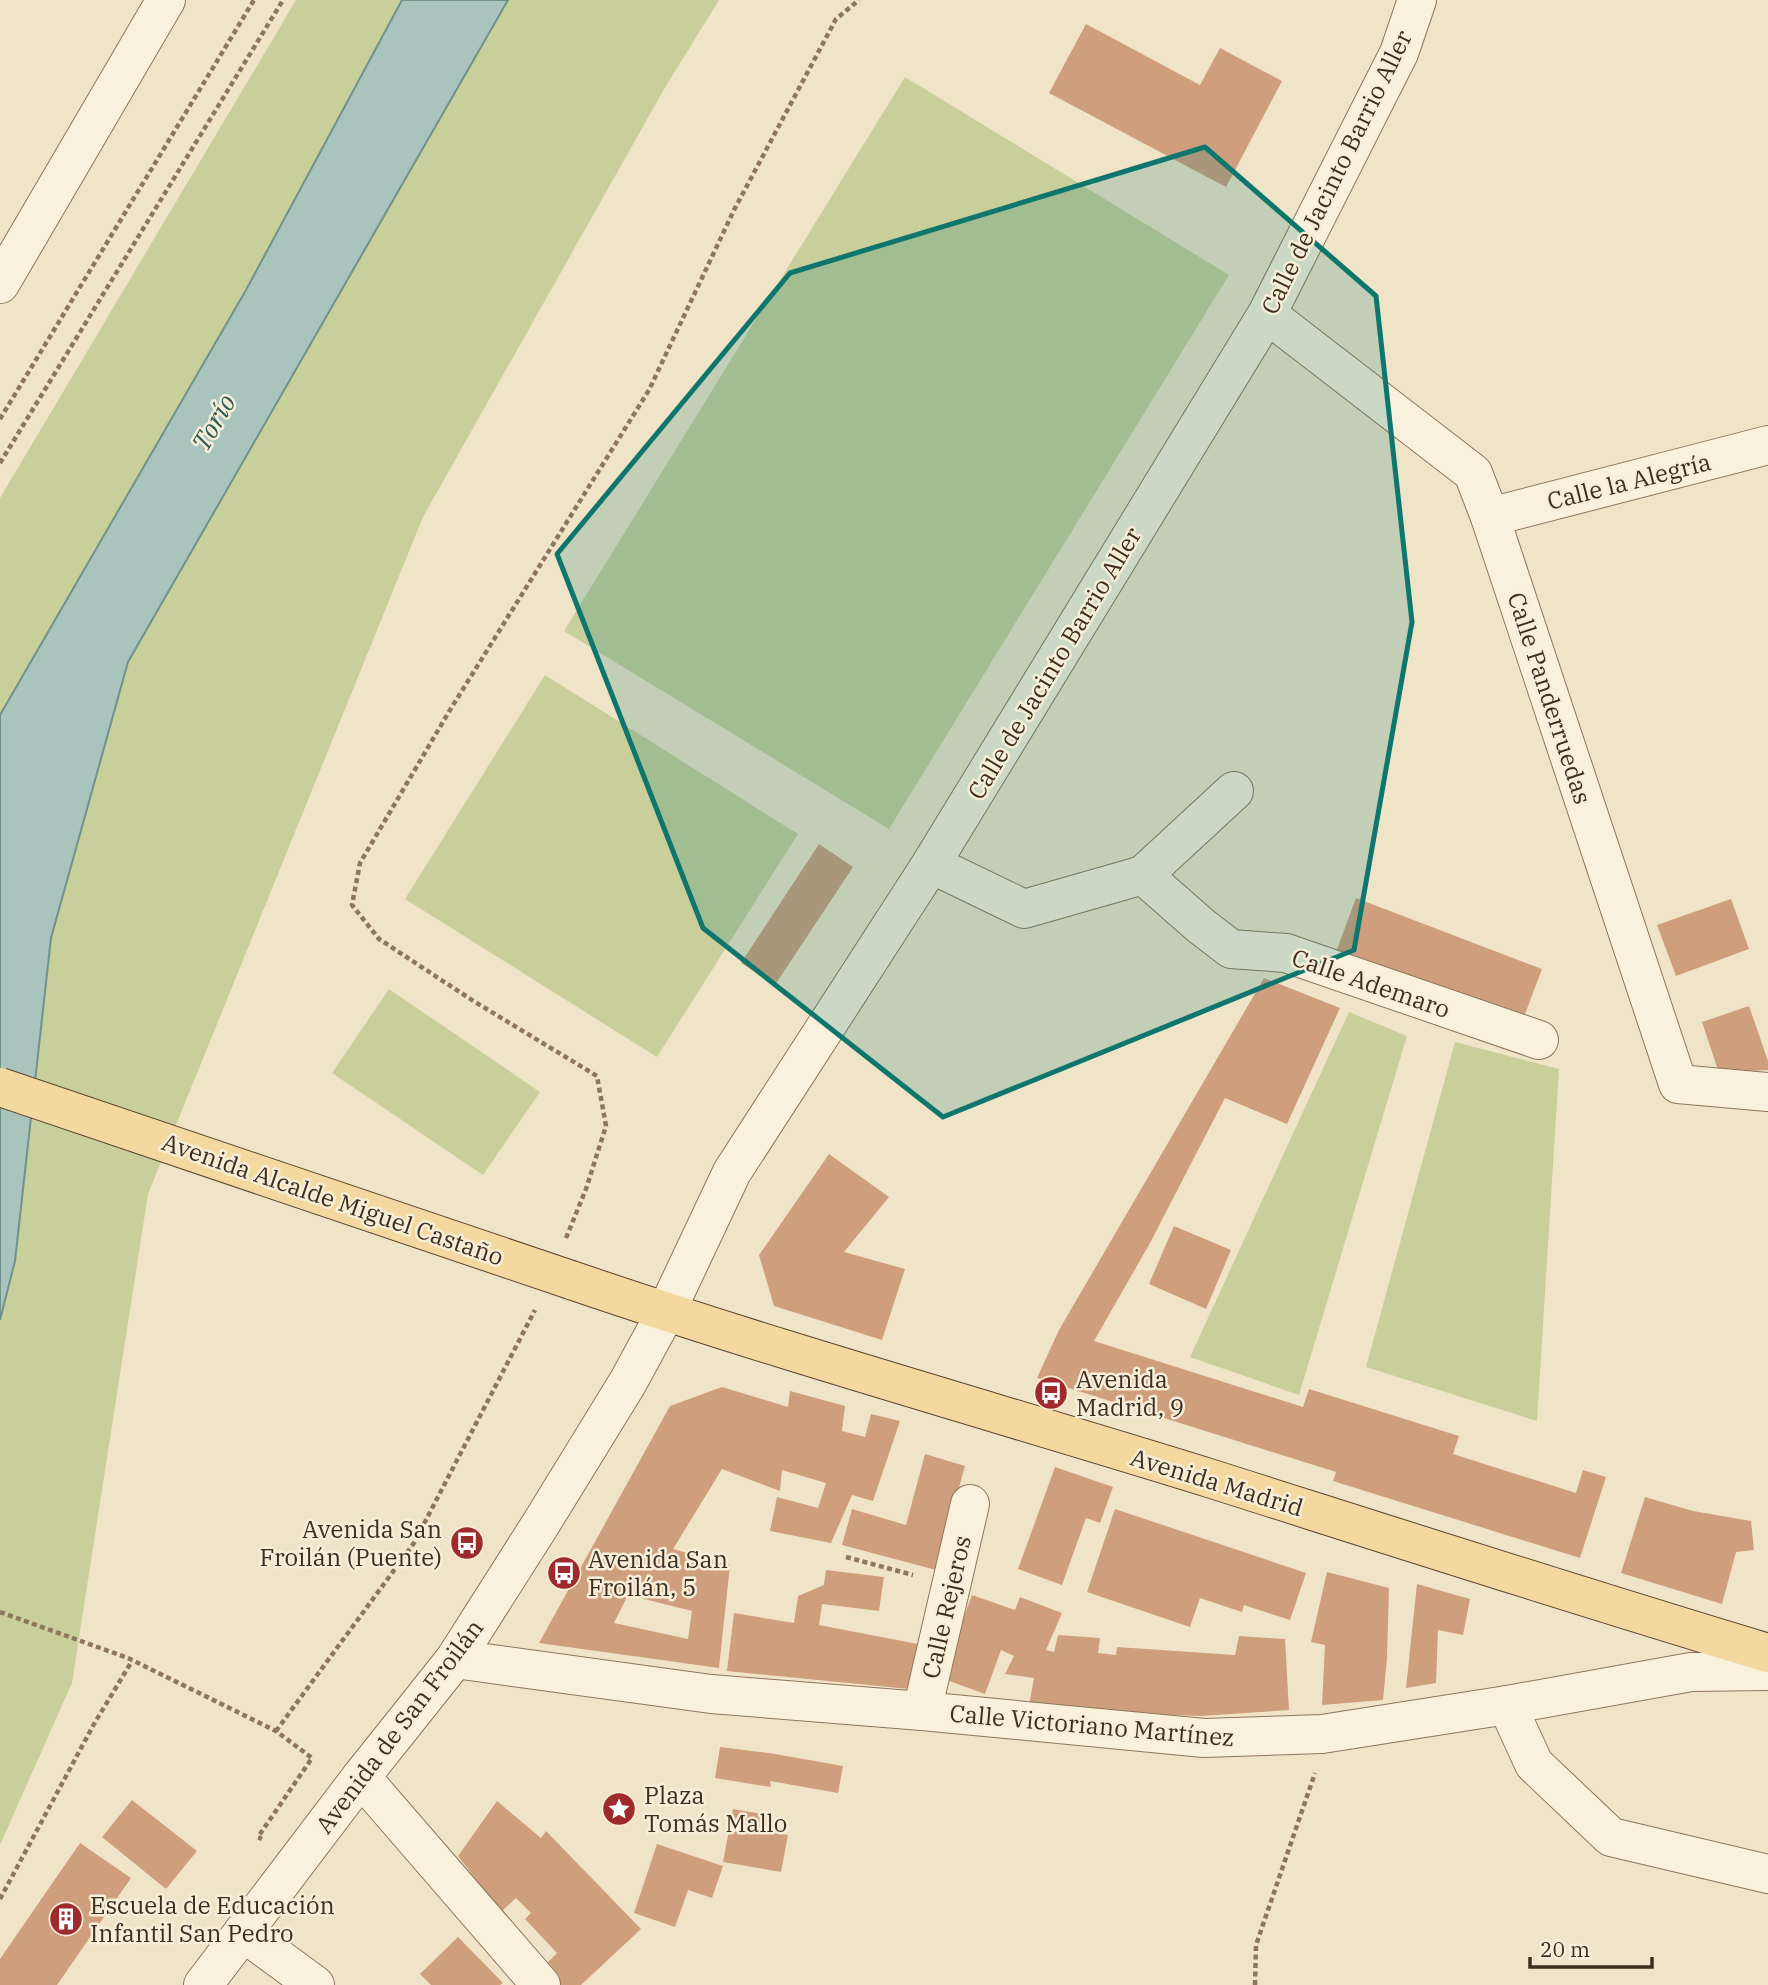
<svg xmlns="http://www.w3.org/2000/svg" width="1768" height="1985" font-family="'IBM Plex Serif',serif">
<rect width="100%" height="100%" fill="#f0e4c8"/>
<g fill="#c9cf9b">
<path d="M296 0H719L663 91 423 517 148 1194 72 1683 0 1845V498Z"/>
<path d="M905 77 1229 275 889 829 564 631Z"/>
<path d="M545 675 798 834 657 1057 405 899Z"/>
<path d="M389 989 540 1092 483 1175 332 1073Z"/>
<path d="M1349 1012 1407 1036 1299 1395 1190 1357Z"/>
<path d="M1455 1042 1559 1069 1537 1421 1366 1367Z"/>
</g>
<path fill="#a9c4bc" stroke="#6f938a" stroke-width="2" d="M402 0H508L128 662 51 938 15 1261 0 1320V715L246 290Z"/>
<g fill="#cf9f7d" fill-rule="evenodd">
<path d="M1086 24 1200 85 1220 48 1282 81 1226 187 1049 93Z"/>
<path d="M819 844 853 867 775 985 741 963Z"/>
<path d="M1356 898 1542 969 1522 1022 1336 952Z"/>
<path d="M1731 899 1749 949 1676 976 1657 925Z"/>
<path d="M1264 978 1340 1008 1287 1124 1225 1098 1150 1243 1094 1341 1303 1407 1309 1389 1459 1436 1453 1454 1576 1493 1583 1470 1606 1477 1580 1558 1333 1481 1336 1472 1037 1378 1059 1330Z"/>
<path d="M1749 1006 1768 1061V1070L1719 1073 1702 1022Z"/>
<path d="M829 1154 889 1197 844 1252 905 1269 882 1340 774 1306 759 1255Z"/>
<path d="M1174 1226 1231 1250 1206 1309 1149 1284Z"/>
<path d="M722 1387 788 1407 790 1391 845 1406 842 1431 865 1437 871 1414 900 1421 873 1501 852 1495 831 1543 770 1531 777 1497 818 1508 826 1483 782 1470 780 1491 722 1469 673 1549 730 1565 719 1668 539 1643 670 1406ZM628 1595 692 1611 688 1639 614 1623Z"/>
<path d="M925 1454 965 1466 936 1570 842 1545 852 1509 906 1525Z"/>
<path d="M1055 1467 1113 1487 1100 1523 1086 1518 1062 1585 1018 1569Z"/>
<path d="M1645 1497 1693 1511 1751 1521 1754 1550 1736 1552 1722 1604 1621 1573Z"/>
<path d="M1115 1509 1306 1573 1290 1620 1244 1605 1242 1612 1200 1598 1190 1627 1087 1592Z"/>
<path d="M826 1570 884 1577 879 1611 822 1604 819 1625 918 1644 909 1689 727 1671 734 1613 794 1623 798 1596 824 1585Z"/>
<path d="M1327 1572 1389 1588 1387 1658 1383 1700 1322 1705 1325 1645 1311 1642Z"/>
<path d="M1417 1584 1470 1599 1463 1635 1438 1630 1436 1683 1406 1688Z"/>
<path d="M972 1595 1015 1610 1020 1597 1062 1613 1046 1650 1054 1652 1058 1635 1100 1638 1098 1653 1116 1655 1117 1647 1235 1655 1239 1636 1285 1639 1289 1710 1201 1716 1109 1713 1029 1705 1034 1678 1005 1674 1014 1656 1001 1650 985 1694 941 1678Z"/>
<path d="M720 1747 775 1754 843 1766 838 1793 770 1781 771 1787 715 1778Z"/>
<path d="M132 1800 197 1851 166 1889 102 1837Z"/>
<path d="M497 1801 541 1838 546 1831 641 1929 581 1985H559L543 1967 557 1953 525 1919 531 1913 516 1898 501 1912 458 1856Z"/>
<path d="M733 1809 769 1815 766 1831 788 1835 781 1872 723 1862Z"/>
<path d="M80 1843 131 1878 57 1985H0V1959Z"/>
<path d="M657 1844 723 1866 712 1898 688 1890 675 1927 634 1913Z"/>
<path d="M458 1937 503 1983 500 1985H431L420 1974Z"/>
</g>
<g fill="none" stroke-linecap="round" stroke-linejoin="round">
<g stroke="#8d765c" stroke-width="40">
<g id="minor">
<path d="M0 284 166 0"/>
<path d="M1267 314 1473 473 1490 517 1678 1084 1768 1092"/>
<path d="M1490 517 1768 445"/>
<path d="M931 864 1024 909 1143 875 1201 926 1231 949 1286 953 1539 1040"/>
<path d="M1143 875 1234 791"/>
<path d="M455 1659 711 1694 922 1711 1204 1738 1322 1734 1507 1705 1691 1672 1768 1671"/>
<path d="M1507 1705 1534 1764 1611 1837 1768 1874"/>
<path d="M922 1711 970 1504"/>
<path d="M361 1777 541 1985"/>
<path d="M243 1932 315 1985"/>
<path d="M203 1985 361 1777 455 1659 542 1522 628 1382 666 1312 732 1172 931 864 1267 314 1399 53 1417 0"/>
</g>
</g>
<g stroke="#5b4430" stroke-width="40">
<path id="major" d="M571 1280C782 1352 996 1412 1209 1478 1395 1537 1581 1597 1768 1653"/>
</g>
<g stroke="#8d765c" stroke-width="4.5" stroke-dasharray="5 3.5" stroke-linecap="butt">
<path d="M0 419 254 0"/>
<path d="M0 463 283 0"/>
<path d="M566 1238 586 1189 606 1126 597 1076 475 1002 379 939 352 905 360 863 450 710 649 390 734 210 836 19 859 0"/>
<path d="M846 1557 913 1575"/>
<path d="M0 1612 128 1658 276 1731 312 1758 258 1837 262 1839"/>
<path d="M276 1731 414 1543 535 1310"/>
<path d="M0 1899 94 1724 132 1661"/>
<path d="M1255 1985 1256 1945 1315 1773"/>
</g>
<use href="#minor" stroke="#faf1dc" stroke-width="38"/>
<use href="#major" stroke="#f3d9a0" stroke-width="38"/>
<g stroke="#5b4430" stroke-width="40" stroke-linecap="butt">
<path id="major-bridge" d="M0 1087 571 1280"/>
</g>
<use href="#major-bridge" stroke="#f3d9a0" stroke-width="38"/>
</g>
<path fill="#0f766e" fill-opacity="0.2" stroke="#0f766e" stroke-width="5" stroke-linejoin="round" d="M1205 147 1376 296 1412 622 1354 950 943 1117 703 928 557 554 790 273Z"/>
<defs>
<g id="bus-disc" transform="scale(1.75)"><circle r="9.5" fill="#9e2a2b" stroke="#f7eed8"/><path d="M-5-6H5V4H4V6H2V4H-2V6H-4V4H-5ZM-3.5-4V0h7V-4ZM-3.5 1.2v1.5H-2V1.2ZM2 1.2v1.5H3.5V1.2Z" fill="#fff"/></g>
<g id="sight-disc" transform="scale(1.75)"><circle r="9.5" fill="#9e2a2b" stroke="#f7eed8"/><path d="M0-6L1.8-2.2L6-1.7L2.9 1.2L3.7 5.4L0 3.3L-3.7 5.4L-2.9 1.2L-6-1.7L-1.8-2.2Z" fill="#fff"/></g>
<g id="building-disc" transform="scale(1.75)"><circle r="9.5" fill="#9e2a2b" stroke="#f7eed8"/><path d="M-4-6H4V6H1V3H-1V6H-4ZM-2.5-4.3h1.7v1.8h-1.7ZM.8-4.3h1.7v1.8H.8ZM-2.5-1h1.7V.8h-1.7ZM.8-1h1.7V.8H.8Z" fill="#fff"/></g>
</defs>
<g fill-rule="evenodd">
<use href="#bus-disc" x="1051" y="1393"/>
<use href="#bus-disc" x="467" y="1543"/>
<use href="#bus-disc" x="564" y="1573"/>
<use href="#sight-disc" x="619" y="1809"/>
<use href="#building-disc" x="66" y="1919"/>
</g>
<g text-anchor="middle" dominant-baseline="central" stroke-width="5" stroke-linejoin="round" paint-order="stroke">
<g font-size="24" fill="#3d2e20" stroke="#f7eed8">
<text transform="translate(1336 172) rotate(-64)">Calle de Jacinto Barrio Aller</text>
<text transform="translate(1629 481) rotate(-14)">Calle la Alegría</text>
<text transform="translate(1054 663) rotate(-59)">Calle de Jacinto Barrio Aller</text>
<text transform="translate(1550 698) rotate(72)">Calle Panderruedas</text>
<text transform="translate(1371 983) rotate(19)">Calle Ademaro</text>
<text transform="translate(333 1199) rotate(19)">Avenida Alcalde Miguel Castaño</text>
<text transform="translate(1217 1482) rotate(17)">Avenida Madrid</text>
<text transform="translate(946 1607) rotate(-77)">Calle Rejeros</text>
<text transform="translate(1092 1725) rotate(5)">Calle Victoriano Martínez</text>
<text transform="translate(399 1726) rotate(-53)">Avenida de San Froilán</text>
</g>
<g font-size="24" fill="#3d2e20" stroke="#f7eed8" text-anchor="start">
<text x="1076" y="1379">Avenida<tspan x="1076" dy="28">Madrid, 9</tspan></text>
<text x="442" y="1529" text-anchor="end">Avenida San<tspan x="442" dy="28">Froilán (Puente)</tspan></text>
<text x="588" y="1559">Avenida San<tspan x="588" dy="28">Froilán, 5</tspan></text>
<text x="644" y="1795">Plaza<tspan x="644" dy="28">Tomás Mallo</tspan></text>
<text x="90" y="1905">Escuela de Educación<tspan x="90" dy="28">Infantil San Pedro</tspan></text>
</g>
<g font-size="26" font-style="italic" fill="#2f5d5a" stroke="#f7eed8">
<text transform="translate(213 422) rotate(-60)">Torío</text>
</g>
</g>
<path d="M1530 1957v10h122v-10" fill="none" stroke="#3d2e20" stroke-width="3.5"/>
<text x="1540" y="1957" font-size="21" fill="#3d2e20" stroke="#f7eed8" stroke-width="5" paint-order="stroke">20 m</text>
</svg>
